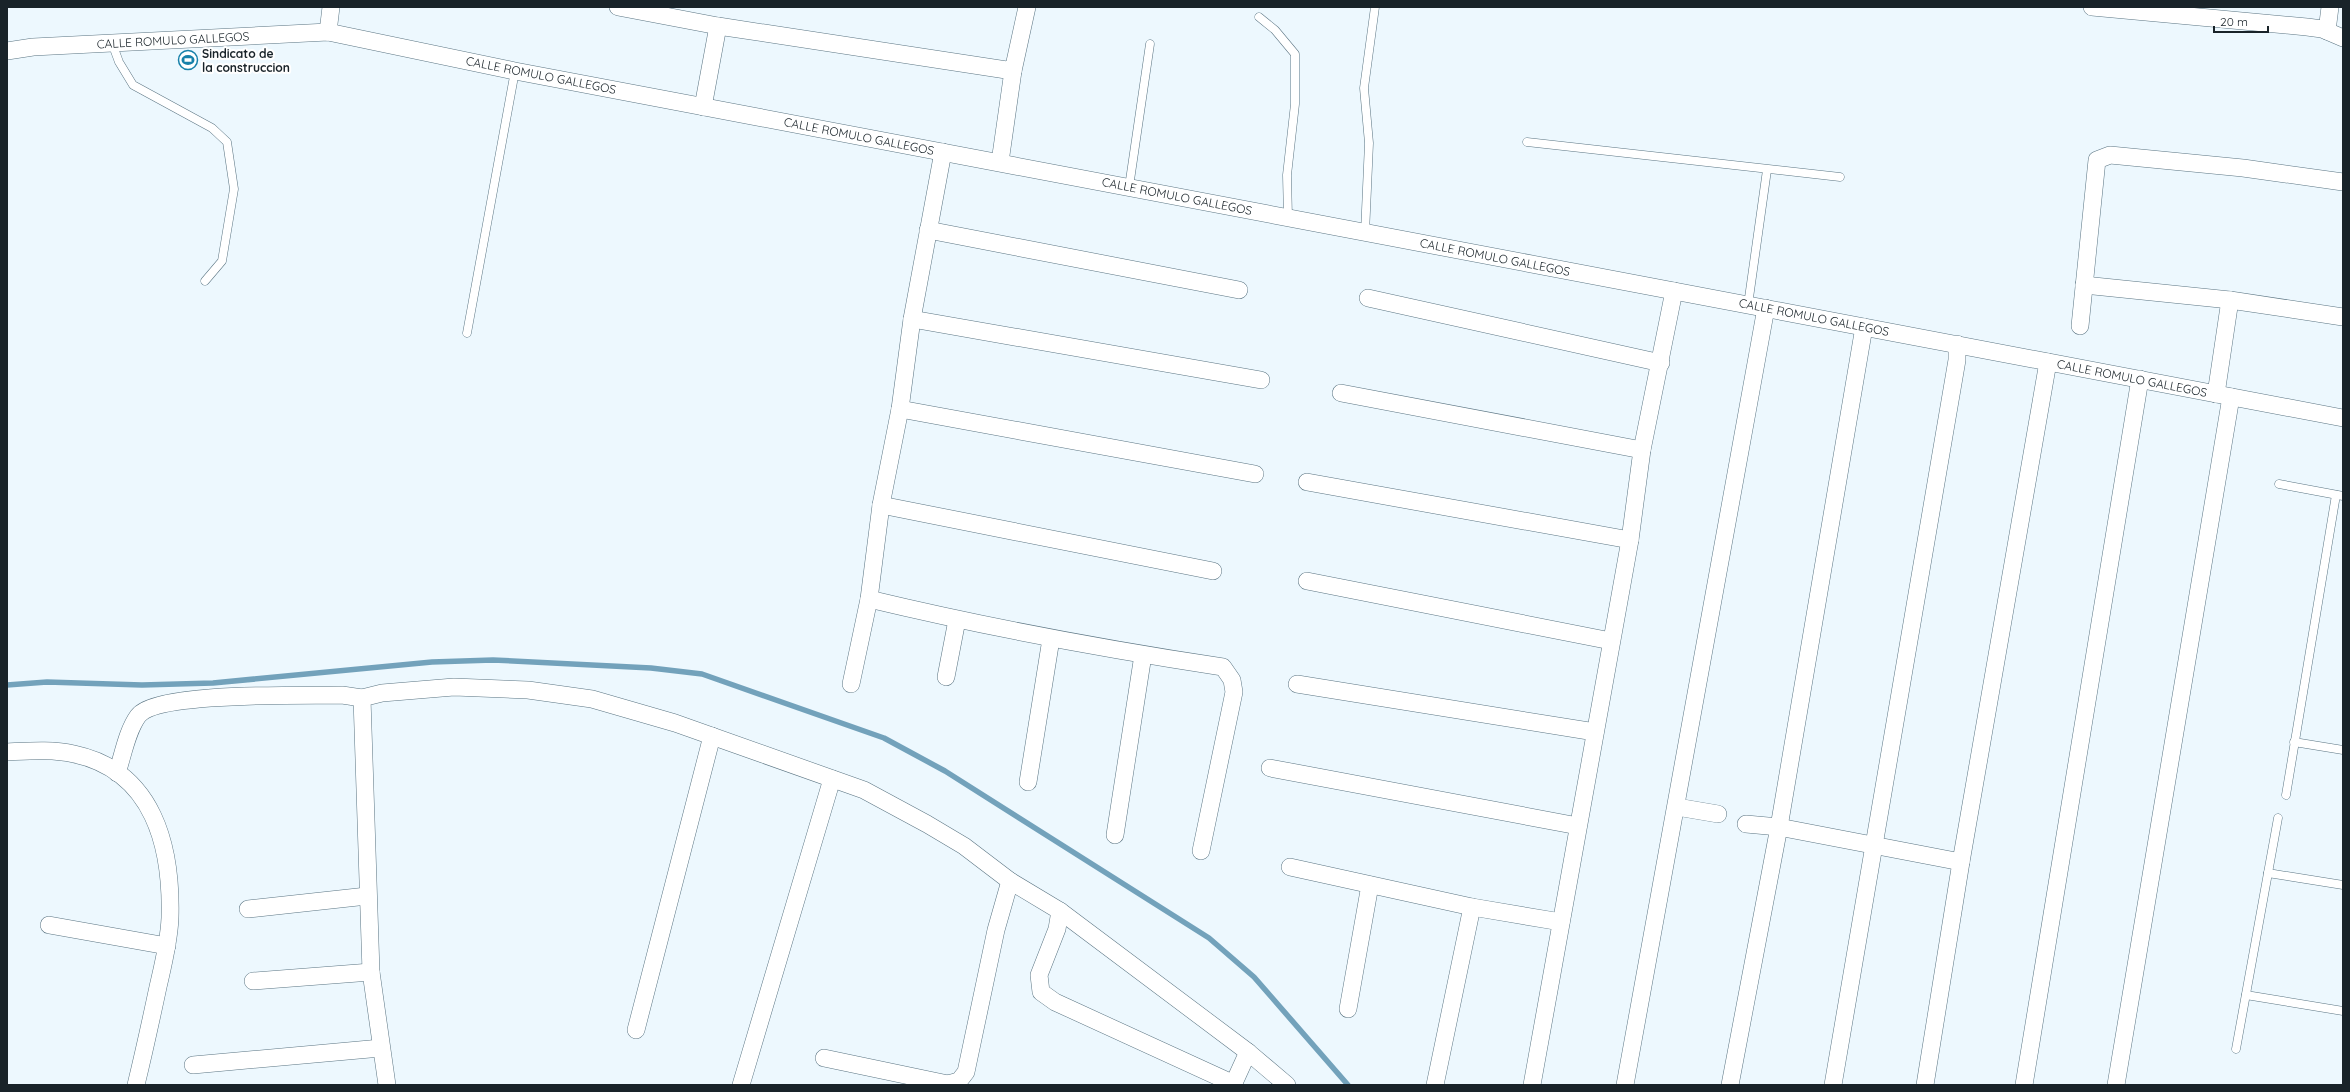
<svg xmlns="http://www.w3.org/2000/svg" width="2350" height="1092" font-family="Quicksand,sans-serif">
<rect width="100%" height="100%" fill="#edf8fe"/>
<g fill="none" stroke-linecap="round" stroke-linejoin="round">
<path stroke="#73a2bb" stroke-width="5.5" d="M7 685 47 682 142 685 213 683 432 662 493 660 651 668 702 674 884 738 945 771 1209 938 1254 977 1348 1085"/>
<g stroke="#5b7583" stroke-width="9">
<g id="service">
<path d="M1259 17 1275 30 1295 54V104L1287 175 1288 218"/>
<path d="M112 43 119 62 133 85 212 128 227 142 234 189 222 261 205 281"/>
<path d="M1527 142 1840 177"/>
<path d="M1129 187 1150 44"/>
<path d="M1365 233 1369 143 1364 88 1375 7"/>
<path d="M1748 305 1767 170"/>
<path d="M467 333 515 71"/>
<path d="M2279 484 2343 496"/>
<path d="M2294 742 2343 750"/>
<path d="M2286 795 2336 495"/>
<path d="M2268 873 2343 885"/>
<path d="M2246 995 2343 1011"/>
<path d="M2236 1049 2278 818"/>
</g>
</g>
<g stroke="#5b7583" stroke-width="18">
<g id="minor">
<path d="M618 7 718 26 1013 71 1027 7"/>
<path d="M2092 7 2307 27 2322 29 2343 38"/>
<path d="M2327 31 2330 7"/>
<path d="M328 32 331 7"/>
<path d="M7 51 33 47 328 32 515 71 2343 418"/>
<path d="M703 107 718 26"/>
<path d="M943 152 912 319 900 409 881 505 869 599C986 627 1104 649 1223 667L1232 680 1234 692 1201 851"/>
<path d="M1000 162 1013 71"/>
<path d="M928 230 1239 290"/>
<path d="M2084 285 2230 300 2343 317"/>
<path d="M1368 298 1661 363"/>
<path d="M912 319 1261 380"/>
<path d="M2080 326 2097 160 2110 155 2243 168 2343 182"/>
<path d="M1341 393 1642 450"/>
<path d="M2216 394 2230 300"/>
<path d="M900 409 1255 474"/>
<path d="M1307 482 1630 540"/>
<path d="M881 505 1213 571"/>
<path d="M1307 581 1611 641"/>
<path d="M946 677 957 620"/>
<path d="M851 684 869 599"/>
<path d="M1297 684 1595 732"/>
<path d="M7 752C29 751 52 749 74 754 154 771 172 847 170 918 169 942 163 965 158 987 151 1020 144 1052 136 1085"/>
<path d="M1270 768 1578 826"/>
<path d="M117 773C123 755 127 731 138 716 156 691 307 696 342 695L362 698"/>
<path d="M1028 782 1051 639"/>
<path d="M1677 807 1718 814"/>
<path d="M1746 824 1779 827 1961 862"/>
<path d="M1115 835 1143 655"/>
<path d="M1290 867 1472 907 1561 922"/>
<path d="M248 909 367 896"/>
<path d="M1060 911 1057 929 1039 975 1041 992 1055 1002 1234 1084"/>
<path d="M49 925 167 946"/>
<path d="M253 981 371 972"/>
<path d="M1348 1009 1370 885"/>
<path d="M636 1030 712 736"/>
<path d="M824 1058 948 1084 959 1081 966 1072 996 930 1010 881"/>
<path d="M193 1065 381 1048"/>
<path d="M387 1085 371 972 362 698 382 693 454 687 528 690 592 699 675 723 864 790 927 824 964 846 1010 881 1060 911 1248 1052 1287 1085"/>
<path d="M741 1085 832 779"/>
<path d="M1233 1085 1248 1052"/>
<path d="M1435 1085 1472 907"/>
<path d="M1532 1085 1630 540 1642 450 1674 291"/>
<path d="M1625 1085 1766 308"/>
<path d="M1730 1085 1779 827 1864 327"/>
<path d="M1833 1085 1957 360V344"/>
<path d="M1925 1085 1961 862 2048 362"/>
<path d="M2024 1085 2140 379"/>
<path d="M2116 1085 2231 397"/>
</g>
</g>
<use href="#service" stroke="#fff" stroke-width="8"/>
<use href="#minor" stroke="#fff" stroke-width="17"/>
</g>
<defs>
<g id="stadium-ring" transform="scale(1)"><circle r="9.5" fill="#fff" stroke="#1781aa" stroke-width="1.5"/><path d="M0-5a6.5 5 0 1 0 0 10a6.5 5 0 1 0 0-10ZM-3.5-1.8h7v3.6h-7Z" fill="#1781aa"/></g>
</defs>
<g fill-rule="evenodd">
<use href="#stadium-ring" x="188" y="60"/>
</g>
<g text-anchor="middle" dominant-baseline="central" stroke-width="4" stroke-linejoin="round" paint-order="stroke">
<g font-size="12" fill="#192329" stroke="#fff">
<text transform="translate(173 40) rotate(-3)">CALLE ROMULO GALLEGOS</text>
<text transform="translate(541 75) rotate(11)">CALLE ROMULO GALLEGOS</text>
<text transform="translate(859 136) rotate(11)">CALLE ROMULO GALLEGOS</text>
<text transform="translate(1177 196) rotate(11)">CALLE ROMULO GALLEGOS</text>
<text transform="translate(1495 257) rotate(11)">CALLE ROMULO GALLEGOS</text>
<text transform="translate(1814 317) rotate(11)">CALLE ROMULO GALLEGOS</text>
<text transform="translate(2132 378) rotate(11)">CALLE ROMULO GALLEGOS</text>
</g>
<g font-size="12" font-weight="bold" fill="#192329" stroke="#fff" text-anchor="start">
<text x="202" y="53">Sindicato de<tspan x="202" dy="14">la construccion</tspan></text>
</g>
</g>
<rect width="2350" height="1092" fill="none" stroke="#192329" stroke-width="16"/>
<path d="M2214 26v6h54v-6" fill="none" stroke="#192329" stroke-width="2"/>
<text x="2220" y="26" font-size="12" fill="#192329" stroke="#ffffff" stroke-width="3" paint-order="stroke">20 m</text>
</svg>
